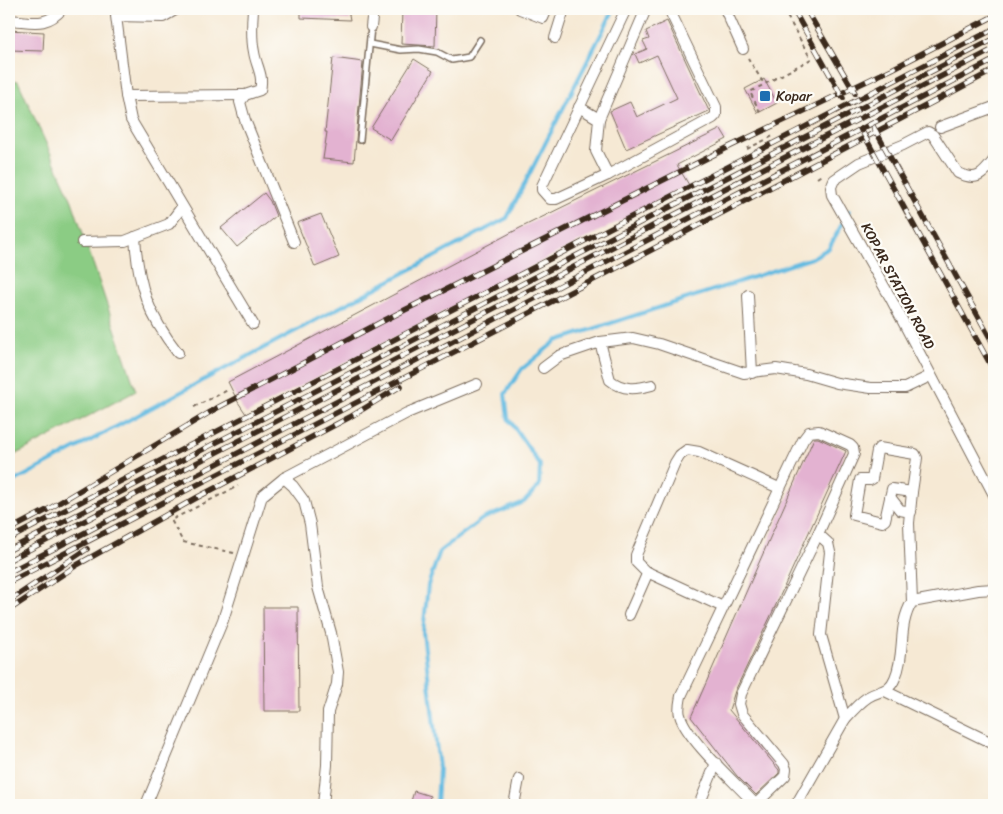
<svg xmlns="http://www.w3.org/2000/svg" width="1003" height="814" font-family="Sriracha,sans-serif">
<rect width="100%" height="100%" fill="#fdfcf7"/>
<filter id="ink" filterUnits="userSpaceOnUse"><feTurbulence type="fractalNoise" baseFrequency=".02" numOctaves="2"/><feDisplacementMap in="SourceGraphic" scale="10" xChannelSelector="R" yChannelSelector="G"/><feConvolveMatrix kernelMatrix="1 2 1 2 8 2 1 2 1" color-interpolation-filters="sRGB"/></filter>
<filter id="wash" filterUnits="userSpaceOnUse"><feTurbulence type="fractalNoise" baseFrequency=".0096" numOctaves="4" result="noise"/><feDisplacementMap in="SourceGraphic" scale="20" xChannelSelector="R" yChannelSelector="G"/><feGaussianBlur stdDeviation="1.12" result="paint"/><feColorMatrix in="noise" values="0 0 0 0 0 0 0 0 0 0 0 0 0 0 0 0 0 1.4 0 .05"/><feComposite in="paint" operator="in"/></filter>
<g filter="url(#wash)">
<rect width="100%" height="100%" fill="#f6e9d4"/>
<path fill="#8bcc84" stroke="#637b51" d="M9 80 18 81 72 201 136 391 9 458Z"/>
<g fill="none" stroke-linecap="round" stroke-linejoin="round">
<g stroke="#65bbe1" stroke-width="4">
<path d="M9 484 507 218 614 9"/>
<path d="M437 805 439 768 423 632 428 585 440 551 482 519 524 502 539 486 540 465 508 418 505 394 522 369 556 341 812 258 829 248 849 211"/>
</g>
</g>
<g id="blocks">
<g fill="#e3b2d1">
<path d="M301 9H348L350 20 301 18Z"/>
<path d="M402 9H436L435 46 401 44Z"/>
<path d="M667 21 709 111 626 149 610 111 630 102 637 117 677 98 657 55 639 63 635 54 647 49 643 41 649 39 646 31Z"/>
<path d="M9 30 44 32 43 51 9 50Z"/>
<path d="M333 58 363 62 354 162 323 159 327 132H325Z"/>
<path d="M414 59 433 71 391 140 371 128Z"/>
<path d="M764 79 777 103 758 113 745 89Z"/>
<path d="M721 129 727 139 677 165 689 185 246 414 238 402 228 382 520 228Z"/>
<path d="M264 193 270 201 276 216 237 247 221 228Z"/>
<path d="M321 214 339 257 315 267 297 223Z"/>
<path d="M814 438H818L846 451 774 609 735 691 729 710 779 770V773L756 795 737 776 691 717Z"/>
<path d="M263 607H298L299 711H264Z"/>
<path d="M414 791 430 796 428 805H410Z"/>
</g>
</g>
</g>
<g filter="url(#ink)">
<use href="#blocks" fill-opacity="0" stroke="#7c6d5e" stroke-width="1"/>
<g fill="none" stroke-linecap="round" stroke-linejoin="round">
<g stroke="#7c6d5e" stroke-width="8">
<g id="lane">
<path d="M370 44 401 50 419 49 437 52 452 60 469 57 480 40"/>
<path d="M360 140 371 27"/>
</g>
</g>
<g stroke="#7c6d5e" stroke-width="12">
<g id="street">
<path d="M177 9 163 17 116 16 126 96 131 120 253 324"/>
<path d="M253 9C252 22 251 38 254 52 256 66 264 75 260 90L245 95 240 102 245 120 294 242"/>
<path d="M520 9 543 18 547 9"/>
<path d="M725 9 743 49"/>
<path d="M9 20C31 21 46 28 62 9"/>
<path d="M371 27 373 9"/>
<path d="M555 38 564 9"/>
<path d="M126 96 245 95"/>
<path d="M579 107 599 119 596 151 608 175 713 118 716 115V107L669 9"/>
<path d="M599 119 646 9"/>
<path d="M940 127 994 107"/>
<path d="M994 160C982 175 978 182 958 173L933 135 928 132 903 145 859 163 834 180 831 187 832 195 890 297 994 495"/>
<path d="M608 175 556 199H550L542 190V186L626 9"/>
<path d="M135 237C138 286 148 315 178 353"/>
<path d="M82 242 125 241 169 224 182 207"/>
<path d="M748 295 752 373"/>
<path d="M600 342 610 380C623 391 637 389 652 385"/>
<path d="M543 368 559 356 600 342 633 338 659 344 744 373 776 369 806 374 837 383 871 388H905L930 376"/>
<path d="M879 448 915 454 917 458 912 492 892 489 885 520 882 522 854 515 860 480H870L872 479 877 451Z"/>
<path d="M284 478 407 413 477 384"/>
<path d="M890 497 900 510 911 512"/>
<path d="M912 602 909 523 912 492"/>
<path d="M723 607 645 571 636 562V555L675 463 680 455 687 450 699 452 779 488"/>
<path d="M629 615 648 572"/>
<path d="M885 691 994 744"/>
<path d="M146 805 223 620 262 496 284 478 293 486 304 501 310 524 318 587 331 633 338 672 337 684 328 712 327 765 323 805"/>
<path d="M514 805 519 779"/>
<path d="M699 805 716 763"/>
<path d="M755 805 785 776 786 769 784 764 742 714 739 704 741 694 818 534"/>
<path d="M756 805C738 785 686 739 680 715 678 709 680 702 681 696L803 440 809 432 819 431 850 445 853 448 854 454 818 534 828 543 830 552 821 635 845 719"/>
<path d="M796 805 845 719C852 711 859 703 868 697 879 690 889 693 895 678 906 654 897 626 912 602L978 590 994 589"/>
</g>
</g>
<g stroke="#7c6d5e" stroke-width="2" stroke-dasharray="4 4" stroke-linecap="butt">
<path d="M779 9H780"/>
<path d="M748 58 764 84"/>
<path d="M760 112 750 92 811 59 783 9"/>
<path d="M747 149 773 136"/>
<path d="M817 178 823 174"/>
<path d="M194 407 228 390"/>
<path d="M234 553 183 542 171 520 238 486"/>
</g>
<use href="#lane" stroke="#fff" stroke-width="5"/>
<use href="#street" stroke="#fff" stroke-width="10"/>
<g stroke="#3b2a1e" stroke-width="5.5">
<g id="rail">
<path d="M793 9 843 98"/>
<path d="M806 9 855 93"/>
<path d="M873 126 994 345"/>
<path d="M863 133 994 371"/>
<path d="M9 530 47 510 217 408 385 320 731 146 892 69 994 16"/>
<path d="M9 539 994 29"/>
<path d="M9 550 994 39"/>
<path d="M9 560 994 49"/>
<path d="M9 572 994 60"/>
<path d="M9 582 634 259 994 70"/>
<path d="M9 601 87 549"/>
<path d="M9 610 77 565 198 497 350 417 401 386"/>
</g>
</g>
<use href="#rail" stroke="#fdfcf7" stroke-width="4" stroke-dasharray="11" stroke-linecap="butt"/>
</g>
</g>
<rect fill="#1f6fb2" stroke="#fdfcf7" stroke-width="2" x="759" y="90" width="12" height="12" rx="2.5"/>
<g text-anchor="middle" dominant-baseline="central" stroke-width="4.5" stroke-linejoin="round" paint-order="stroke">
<g font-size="14" fill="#3b2a1e" stroke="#fdfcf7" text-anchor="start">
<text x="776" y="96">Kopar</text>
</g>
<g font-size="14" fill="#3b2a1e" stroke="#fdfcf7">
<text transform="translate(898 286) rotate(62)">KOPAR STATION ROAD</text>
</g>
</g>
<rect width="1003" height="814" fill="none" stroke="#fdfcf7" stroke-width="30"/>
</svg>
